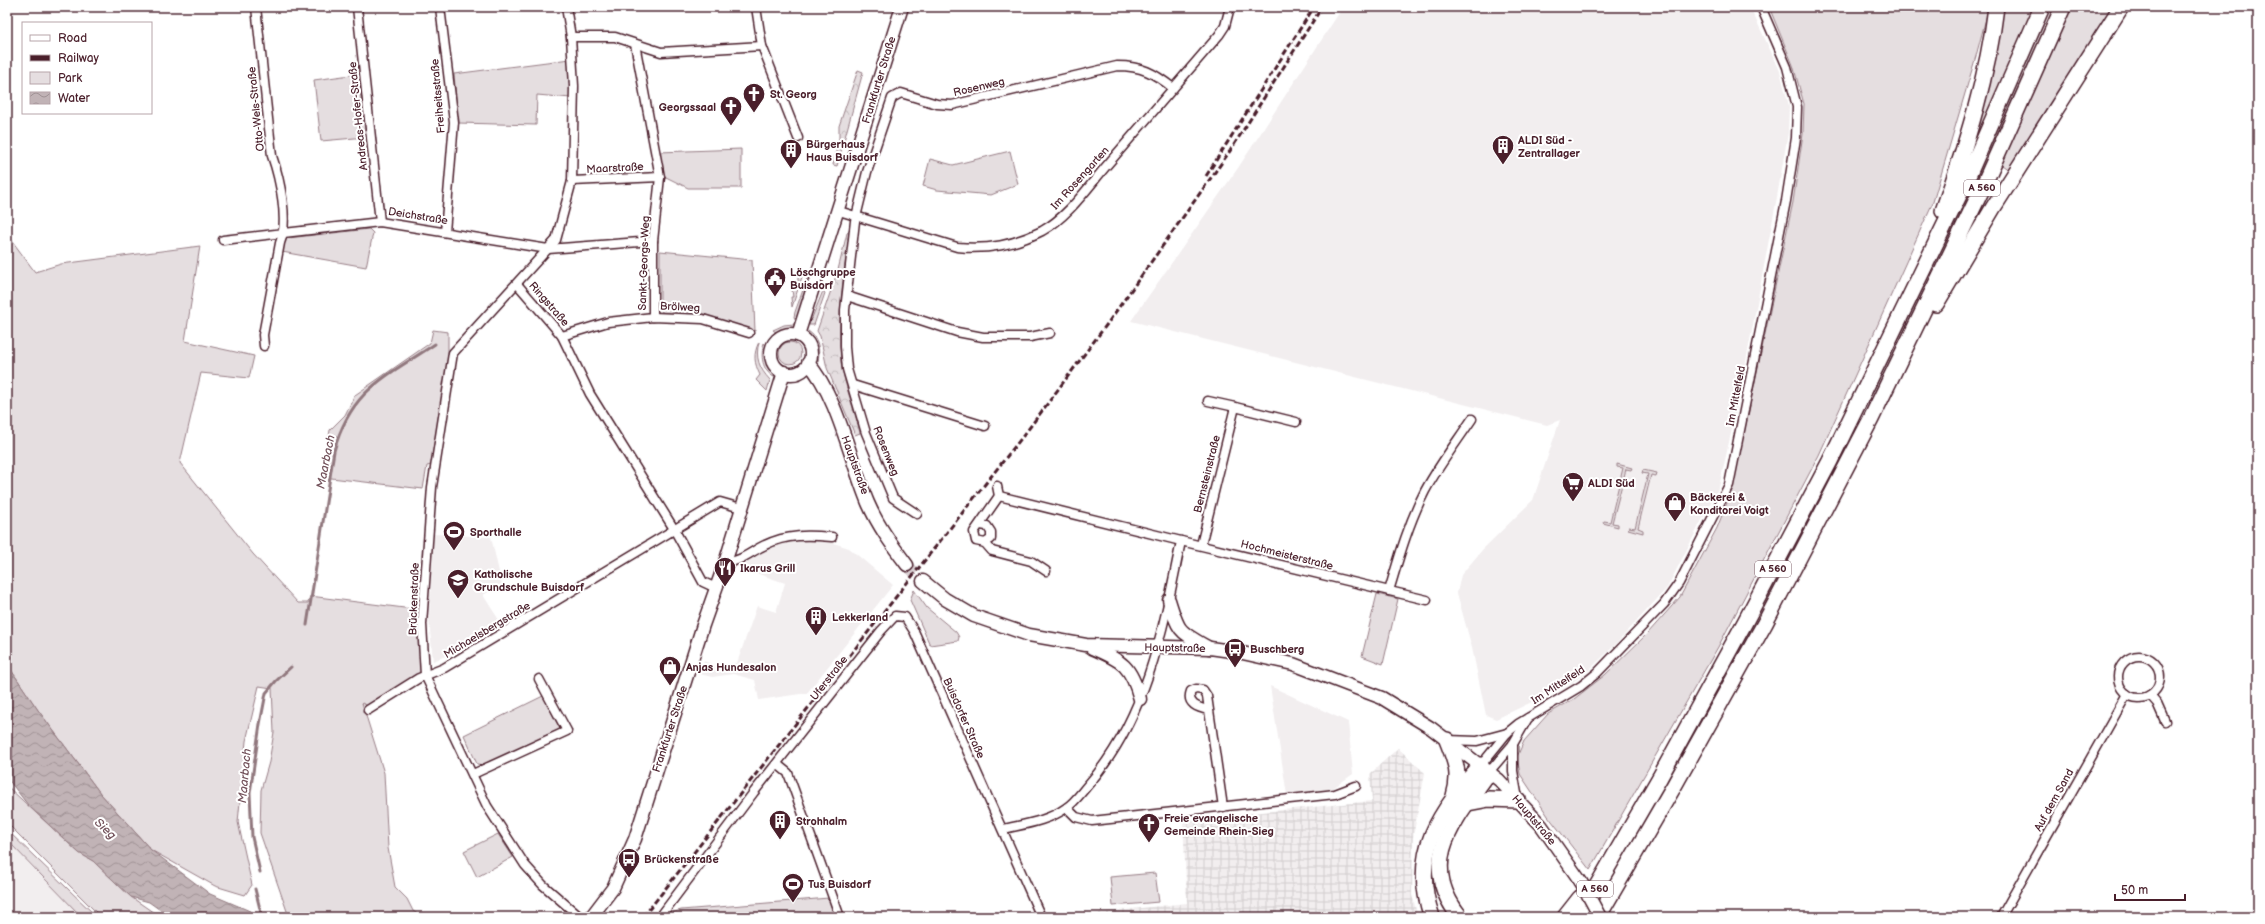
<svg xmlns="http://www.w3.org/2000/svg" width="2265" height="924" font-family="'Balsamiq Sans',sans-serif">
<defs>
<pattern id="industrial-grid" width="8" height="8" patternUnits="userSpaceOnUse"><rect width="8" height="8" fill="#f2eeef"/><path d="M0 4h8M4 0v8" fill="none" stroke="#d1cccd"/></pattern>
<pattern id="forest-crowns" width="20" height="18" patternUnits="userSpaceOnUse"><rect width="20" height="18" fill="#e5dee0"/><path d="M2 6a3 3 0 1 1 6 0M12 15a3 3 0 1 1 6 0" fill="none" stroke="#c6bec0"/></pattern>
<pattern id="water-waves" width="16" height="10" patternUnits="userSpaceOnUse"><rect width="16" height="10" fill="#c1b3b6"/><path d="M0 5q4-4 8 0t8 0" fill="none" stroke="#9f9194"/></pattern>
</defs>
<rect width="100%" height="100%" fill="#fff"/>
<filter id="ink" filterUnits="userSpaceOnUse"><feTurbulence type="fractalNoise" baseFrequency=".025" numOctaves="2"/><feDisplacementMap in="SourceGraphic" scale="8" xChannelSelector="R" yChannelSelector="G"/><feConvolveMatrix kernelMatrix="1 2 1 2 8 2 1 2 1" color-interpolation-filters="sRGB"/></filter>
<g filter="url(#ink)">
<g fill="#f2eeef">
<path d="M1343 7H1750L1780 71 1789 106 1788 133 1777 197 1741 388 1719 487 1667 588 1616 644 1588 671 1570 684 1496 719 1486 715 1472 648 1457 593 1461 575 1483 549 1533 500 1560 420 1547 425 1131 321 1238 168Z"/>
<path d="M433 534 491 537 502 585 483 595 499 620 478 634 479 637 453 653 433 661 429 620Z"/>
<path d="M821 539 849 548 893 585 807 693 759 700 755 680 733 674 712 677 700 674 704 661 716 666 737 663 757 606 776 612 785 583 741 568 750 560 777 543Z"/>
<path d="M1270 686 1348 722 1353 774 1329 791 1287 795Z"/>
<path d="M7 840 29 864 82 917H11L7 906Z"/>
</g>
<path fill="url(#industrial-grid)" d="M1398 748 1425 773 1413 837 1412 895 1418 917H1088V914L1187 903 1183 820 1372 801 1370 774Z"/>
<g fill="#e5dee0" stroke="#987e86">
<path d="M1769 7H1989L1976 56 1933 202 1819 455 1718 647 1590 870 1548 816 1520 774 1517 757 1524 741 1548 714 1574 699 1605 675 1648 633 1680 597 1717 528 1732 490 1793 202 1803 134 1804 104 1793 65Z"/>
<path d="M2003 7H2117L2009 170 1973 145 1996 54Z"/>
<path d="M570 59 571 98 537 95 536 125 458 123 454 74Z"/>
<path d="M358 74 366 137 321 141 314 80Z"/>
<path d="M741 149V188H688L664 176 659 152Z"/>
<path d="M1010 151 1018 184 991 195 937 190 923 186 930 159 953 165Z"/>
<path d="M369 229 373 233 366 267 282 252 283 243 288 238Z"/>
<path d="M7 234 35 272 61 264 200 246 185 341 254 356 249 378 201 373 180 463 253 554 298 603H308L310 596 420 610 422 674 368 706 362 703 384 773 388 848 395 887 407 899 413 911 422 917H289L260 833 261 790 269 762 274 732 272 688 259 686 246 741 238 822 252 885 245 895 215 886 151 850 100 793 38 710 7 664Z"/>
<path d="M660 251 752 260 755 331 703 315 663 313 660 309Z"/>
<path d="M798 274H803L792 307 791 297H793L791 282 798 281Z"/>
<path d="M808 276V284L796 320 794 317 795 312Z"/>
<path d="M823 291 825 293 814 325H809Z"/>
<path d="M794 324 778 334 773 330 784 325Z"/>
<path d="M433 330 448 332V356L431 465 427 466 423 489 323 477 330 430 345 415 355 395 430 343Z"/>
<path d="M808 331C819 338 820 350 818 362L812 352Z"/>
<circle cx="790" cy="353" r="11"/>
<path d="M759 342C755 358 759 368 770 380L767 391 756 380 760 375C754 363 753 354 759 342Z"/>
<path d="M764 343 767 347 774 377C762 371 760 355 764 343Z"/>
<path d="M1617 464 1632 468 1631 470 1626 469 1612 523 1618 524V527L1603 523 1604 521 1610 522 1623 468 1617 467Z"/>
<path d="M1643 470 1657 473 1656 476 1651 475 1638 528 1643 530V533L1628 529 1629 527 1635 528 1648 474 1642 473Z"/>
<path d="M914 590 927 608 956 632 959 637 958 641 930 645 910 600Z"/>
<path d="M1377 594 1398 599 1383 664 1362 656Z"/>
<path d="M543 696 560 729 484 765 477 764 464 735Z"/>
<path d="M7 786 79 853 93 861 131 897 160 917H101L7 823Z"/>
<path d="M7 830 97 917H82L80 915 7 840Z"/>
<path d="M498 834 513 857 477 877 464 851Z"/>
<path d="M1155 873 1159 902 1113 906 1110 877Z"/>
<path d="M829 898 834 917 662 916 681 910Z"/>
</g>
<g fill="url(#forest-crowns)" stroke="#987e86">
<path d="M858 70 863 72 837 166 833 165 839 138V126Z"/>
<path d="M850 231C843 275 837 317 841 362 844 384 855 411 860 433L855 435 827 368 820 336 817 331 838 270 847 233Z"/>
</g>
<path fill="url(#water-waves)" stroke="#91787e" d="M7 664 38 710 100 793 151 850 210 894 264 917H170L149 902 131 897 93 861 79 853 28 805 7 778Z"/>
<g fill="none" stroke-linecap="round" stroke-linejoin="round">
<g stroke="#91787e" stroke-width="3">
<path d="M307 625 334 451C351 389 386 377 435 344"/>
<path d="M260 872 252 837 250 793 260 724 266 693 276 681 291 667"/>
<path d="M255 889 262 917"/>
</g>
<path stroke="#dbd2d5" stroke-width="12" stroke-dasharray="12 6" stroke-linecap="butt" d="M907 565 923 581"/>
<g stroke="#4a1f2b" stroke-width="11">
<g id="minor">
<path d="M256 7 272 156C280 179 289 221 280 243L263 335 264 346"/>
<path d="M357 7 380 222"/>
<path d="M440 7 454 122 445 232"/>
<path d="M566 7 571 37 574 86 572 181 556 240 453 353 432 487 422 624 425 675 487 806 525 865 543 885 580 917"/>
<path d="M756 7 762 46 798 138"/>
<path d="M571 37H615L661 52 762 46"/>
<path d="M635 44 660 177 653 241V317"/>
<path d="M572 181 660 177"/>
<path d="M839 211 957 247C988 250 1014 245 1042 231 1069 216 1088 187 1108 164 1145 121 1182 78 1219 35L1225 26 1230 7"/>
<path d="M223 240 380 222 548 249 653 241"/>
<path d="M517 284 562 336 590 394 674 529 703 582 716 588"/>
<path d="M847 296 957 332 983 337H1030L1050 333"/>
<path d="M562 336 608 322 653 317 703 319 749 333"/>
<path d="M853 385 985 426"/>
<path d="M1208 401 1235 407"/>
<path d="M997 486 999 496"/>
<path d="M999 496 1181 541C1164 626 1147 719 1087 786 1081 793 1074 803 1066 808 1048 821 1025 824 1004 829"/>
<path d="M917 514 893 498 866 433 847 369 845 347V310L855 221 867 172 892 98 901 93 937 104 952 105 1117 66C1142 66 1154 73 1173 88"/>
<path d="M980 525 987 526 991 532V539L985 543 976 541 974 532 999 496"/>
<path d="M1181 541 1427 600"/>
<path d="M985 543 992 551 1031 561 1046 571"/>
<path d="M1201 545 1235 407 1296 422"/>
<path d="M725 563C740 562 752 551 765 545 787 534 809 535 832 537"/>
<path d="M1389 591C1399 557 1409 522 1425 491 1439 465 1456 443 1472 419"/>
<circle cx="2139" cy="677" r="21"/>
<path d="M2150 695 2157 703 2165 721"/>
<path d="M368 710 419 678 444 668 720 502 741 508"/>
<path d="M1209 710C1198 708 1186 704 1191 691L1196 689 1203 690 1207 696 1209 710 1223 807"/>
<path d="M1447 740 1477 741 1507 733"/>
<path d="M1513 744V771L1518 799"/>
<path d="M777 764 788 773 840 917"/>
<path d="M1481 765 1507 733 1518 724 1581 686 1597 673 1664 604 1679 583 1729 485 1786 201 1796 138 1797 107 1787 67 1761 7"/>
<path d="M1489 772 1513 744 1528 718"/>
<path d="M473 774 567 731 539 679"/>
<path d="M1067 808 1076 817 1092 821 1335 794 1356 786"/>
<path d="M660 917 754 792 881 631 895 616 905 617 914 631 1041 917"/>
<path d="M2001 917 2127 694"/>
</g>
</g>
<g stroke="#4a1f2b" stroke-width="15">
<g id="secondary">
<circle cx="791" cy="354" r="20"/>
<path d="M798 335 902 7"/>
<path d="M808 363C837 394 851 463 868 503 878 526 892 545 907 565"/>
<path d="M923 581 945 599 974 616 1029 635 1086 645 1210 648 1238 652 1293 664 1382 698 1431 728 1499 780 1541 825 1581 882"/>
<path d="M1169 600C1179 633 1179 631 1209 648"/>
<path d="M1092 648C1123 661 1131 666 1140 699"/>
<path d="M591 917 613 888 635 839 703 625 725 563 784 372"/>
</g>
</g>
<g stroke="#4a1f2b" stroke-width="18">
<g id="motorway">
<path d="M1943 211C1966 145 1988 76 1996 7"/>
<path d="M1936 304 1993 208 2121 7"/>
<path d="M1447 740C1455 761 1461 773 1454 796"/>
<path d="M1468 803 1489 799 1518 800"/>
<path d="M1432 917C1409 852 1440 812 1481 765"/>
<path d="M1460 917C1415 861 1456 819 1489 772"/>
<path d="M1565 917 1580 898"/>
<path d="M1579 917 1660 777 1745 622 1830 461 1965 183 2042 7"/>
<path d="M1598 917 1674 786 1765 623 1871 419 1981 191 2063 7"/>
</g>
</g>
<use href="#minor" stroke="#fff" stroke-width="8"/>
<use href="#secondary" stroke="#fff" stroke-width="12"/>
<use href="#motorway" stroke="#fff" stroke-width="15"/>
<g stroke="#4a1f2b" stroke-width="3" stroke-dasharray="6 3" stroke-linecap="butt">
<path d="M1206 176 1314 7"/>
<path d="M643 917 1027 431 1107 324 1230 151 1322 7"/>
</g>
<g stroke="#4a1f2b" stroke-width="15" stroke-linecap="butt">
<path id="secondary-bridge" d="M1581 882 1600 917"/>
</g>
<use href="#secondary-bridge" stroke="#fff" stroke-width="12"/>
</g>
</g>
<defs>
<g id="church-pin" transform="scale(1.15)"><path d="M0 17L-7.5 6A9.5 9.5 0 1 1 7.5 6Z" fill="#4a1f2b" stroke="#fff"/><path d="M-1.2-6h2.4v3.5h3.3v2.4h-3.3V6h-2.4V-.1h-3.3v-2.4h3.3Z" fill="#fff"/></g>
<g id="building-pin" transform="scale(1.15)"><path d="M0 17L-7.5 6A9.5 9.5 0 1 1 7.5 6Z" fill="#4a1f2b" stroke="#fff"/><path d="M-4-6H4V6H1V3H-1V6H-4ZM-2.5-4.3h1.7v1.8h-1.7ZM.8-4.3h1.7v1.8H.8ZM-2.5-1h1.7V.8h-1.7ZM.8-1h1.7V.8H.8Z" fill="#fff"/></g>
<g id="civic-pin" transform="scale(1.15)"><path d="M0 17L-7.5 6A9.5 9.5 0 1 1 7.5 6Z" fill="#4a1f2b" stroke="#fff"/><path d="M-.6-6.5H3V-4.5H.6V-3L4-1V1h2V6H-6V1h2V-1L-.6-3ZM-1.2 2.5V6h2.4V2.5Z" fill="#fff"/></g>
<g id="supermarket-pin" transform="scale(1.15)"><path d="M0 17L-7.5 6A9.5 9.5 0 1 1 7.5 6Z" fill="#4a1f2b" stroke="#fff"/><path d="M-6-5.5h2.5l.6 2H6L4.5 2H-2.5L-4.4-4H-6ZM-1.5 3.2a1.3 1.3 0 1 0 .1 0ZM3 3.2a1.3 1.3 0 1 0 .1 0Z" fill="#fff"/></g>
<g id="shop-pin" transform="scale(1.15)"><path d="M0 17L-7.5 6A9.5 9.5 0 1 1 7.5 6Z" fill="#4a1f2b" stroke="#fff"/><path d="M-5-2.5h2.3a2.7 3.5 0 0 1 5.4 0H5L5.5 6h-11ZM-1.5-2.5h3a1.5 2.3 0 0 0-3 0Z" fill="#fff"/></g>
<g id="stadium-pin" transform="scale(1.15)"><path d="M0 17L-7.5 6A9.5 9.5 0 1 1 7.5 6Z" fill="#4a1f2b" stroke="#fff"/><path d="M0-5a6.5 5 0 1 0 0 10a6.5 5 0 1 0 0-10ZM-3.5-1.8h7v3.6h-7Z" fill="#fff"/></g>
<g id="restaurant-pin" transform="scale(1.15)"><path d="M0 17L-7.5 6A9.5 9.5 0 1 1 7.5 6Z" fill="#4a1f2b" stroke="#fff"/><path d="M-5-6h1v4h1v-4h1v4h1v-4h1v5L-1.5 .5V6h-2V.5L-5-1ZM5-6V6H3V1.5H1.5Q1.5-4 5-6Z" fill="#fff"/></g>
<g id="school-pin" transform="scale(1.15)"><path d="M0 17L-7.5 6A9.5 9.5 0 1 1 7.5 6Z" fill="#4a1f2b" stroke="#fff"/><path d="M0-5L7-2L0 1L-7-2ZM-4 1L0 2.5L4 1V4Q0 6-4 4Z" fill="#fff"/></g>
<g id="bus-pin" transform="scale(1.15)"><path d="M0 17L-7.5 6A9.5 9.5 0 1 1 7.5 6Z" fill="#4a1f2b" stroke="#fff"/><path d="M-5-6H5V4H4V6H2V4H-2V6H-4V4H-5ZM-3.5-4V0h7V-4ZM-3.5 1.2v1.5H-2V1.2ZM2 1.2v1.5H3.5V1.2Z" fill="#fff"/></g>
</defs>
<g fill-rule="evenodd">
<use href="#church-pin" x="754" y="94"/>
<use href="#church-pin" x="731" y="107"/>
<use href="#building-pin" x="1503" y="146"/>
<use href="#building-pin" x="791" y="150"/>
<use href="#civic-pin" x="775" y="278"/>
<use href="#supermarket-pin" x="1573" y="483"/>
<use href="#shop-pin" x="1675" y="503"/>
<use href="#stadium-pin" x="454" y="532"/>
<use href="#restaurant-pin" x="725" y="568"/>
<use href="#school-pin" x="458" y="580"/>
<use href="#building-pin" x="816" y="617"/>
<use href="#bus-pin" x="1235" y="649"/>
<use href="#shop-pin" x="670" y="667"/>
<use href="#building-pin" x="780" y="821"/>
<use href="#church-pin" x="1149" y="824"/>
<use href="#bus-pin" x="629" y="859"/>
<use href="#stadium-pin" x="793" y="884"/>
</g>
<g text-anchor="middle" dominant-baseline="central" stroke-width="4" stroke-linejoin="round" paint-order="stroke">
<g fill="#fff" stroke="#80626b" stroke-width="1">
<rect x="1964" y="180" width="36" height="16" rx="3"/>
<rect x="1755" y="561" width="36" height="16" rx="3"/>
<rect x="1577" y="881" width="36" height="16" rx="3"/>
</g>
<g font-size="10" font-weight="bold" fill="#4a1f2b">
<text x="1982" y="188">A 560</text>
<text x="1773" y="569">A 560</text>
<text x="1595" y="889">A 560</text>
</g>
<g font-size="11" fill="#4a1f2b" stroke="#fff">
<text transform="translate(879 80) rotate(-73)">Frankfurter Straße</text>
<text transform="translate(979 87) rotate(-13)">Rosenweg</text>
<text transform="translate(438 96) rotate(-95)">Freiheitsstraße</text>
<text transform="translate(256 109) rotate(-96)">Otto-Wels-Straße</text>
<text transform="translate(358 116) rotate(-96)">Andreas-Hofer-Straße</text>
<text transform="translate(615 168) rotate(-3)">Maarstraße</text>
<text transform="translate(1080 178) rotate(-48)">Im Rosengarten</text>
<text transform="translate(418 216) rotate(9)">Deichstraße</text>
<text transform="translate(644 263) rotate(-88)">Sankt-Georgs-Weg</text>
<text transform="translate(549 304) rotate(49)">Ringstraße</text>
<text transform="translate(680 307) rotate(3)">Brölweg</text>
<text transform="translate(1736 396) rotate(-79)">Im Mittelfeld</text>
<text transform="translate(886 451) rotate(68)">Rosenweg</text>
<text transform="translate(855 465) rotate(70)">Hauptstraße</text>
<text transform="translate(1207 474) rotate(-76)">Bernsteinstraße</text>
<text transform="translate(1287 555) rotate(14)">Hochmeisterstraße</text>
<text transform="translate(414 599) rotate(-88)">Brückenstraße</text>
<text transform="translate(487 630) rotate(-31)">Michaelsbergstraße</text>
<text transform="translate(1175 648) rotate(1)">Hauptstraße</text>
<text transform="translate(829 678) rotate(-52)">Uferstraße</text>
<text transform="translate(1558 685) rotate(-33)">Im Mittelfeld</text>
<text transform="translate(964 718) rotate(66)">Buisdorfer Straße</text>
<text transform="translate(670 729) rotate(-72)">Frankfurter Straße</text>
<text transform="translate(2054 800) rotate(-61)">Auf dem Sand</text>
<text transform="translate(1534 820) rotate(50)">Hauptstraße</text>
</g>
<g font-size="11" font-weight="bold" fill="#4a1f2b" stroke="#fff" text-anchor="start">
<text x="770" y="94">St. Georg</text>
<text x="716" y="107" text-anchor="end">Georgssaal</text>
<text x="1518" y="140">ALDI Süd -<tspan x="1518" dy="13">Zentrallager</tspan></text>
<text x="806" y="144">Bürgerhaus<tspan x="806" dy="13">Haus Buisdorf</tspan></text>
<text x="790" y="272">Löschgruppe<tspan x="790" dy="13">Buisdorf</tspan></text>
<text x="1588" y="483">ALDI Süd</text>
<text x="1690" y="497">Bäckerei &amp;<tspan x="1690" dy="13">Konditorei Voigt</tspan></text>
<text x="470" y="532">Sporthalle</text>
<text x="740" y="568">Ikarus Grill</text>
<text x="474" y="574">Katholische<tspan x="474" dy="13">Grundschule Buisdorf</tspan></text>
<text x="832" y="617">Lekkerland</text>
<text x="1250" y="649">Buschberg</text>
<text x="686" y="667">Anjas Hundesalon</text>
<text x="1164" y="818">Freie evangelische<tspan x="1164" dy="13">Gemeinde Rhein-Sieg</tspan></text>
<text x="796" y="821">Strohhalm</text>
<text x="644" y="859">Brückenstraße</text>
<text x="808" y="884">Tus Buisdorf</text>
</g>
<g font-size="12" font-style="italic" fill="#74535c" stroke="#fff">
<text transform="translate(326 462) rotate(-79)">Maarbach</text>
<text transform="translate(245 776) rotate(-85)">Maarbach</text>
<text transform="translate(105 829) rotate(43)">Sieg</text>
</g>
</g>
<rect width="2265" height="924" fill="none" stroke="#fff" stroke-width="24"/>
<rect x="12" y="12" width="2241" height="900" fill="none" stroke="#4a1f2b" stroke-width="1.5" filter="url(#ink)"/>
<rect x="22" y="22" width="130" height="92" fill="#ffffff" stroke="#b7a5aa"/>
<rect x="30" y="35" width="20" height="6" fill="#ffffff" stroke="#b7a5aa"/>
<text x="58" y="42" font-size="12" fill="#4a1f2b">Road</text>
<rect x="30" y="55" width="20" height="6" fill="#4a1f2b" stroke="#b7a5aa"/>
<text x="58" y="62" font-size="12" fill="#4a1f2b">Railway</text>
<rect x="30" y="72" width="20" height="12" fill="#e5dee0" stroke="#b7a5aa"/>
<text x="58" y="82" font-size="12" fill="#4a1f2b">Park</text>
<rect x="30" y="92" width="20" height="12" fill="url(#water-waves)" stroke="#b7a5aa"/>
<text x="58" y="102" font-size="12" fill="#4a1f2b">Water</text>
<path d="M2115 894v6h70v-6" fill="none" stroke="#4a1f2b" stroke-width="2"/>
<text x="2121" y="894" font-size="12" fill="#4a1f2b" stroke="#ffffff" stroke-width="3" paint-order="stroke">50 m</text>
</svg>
